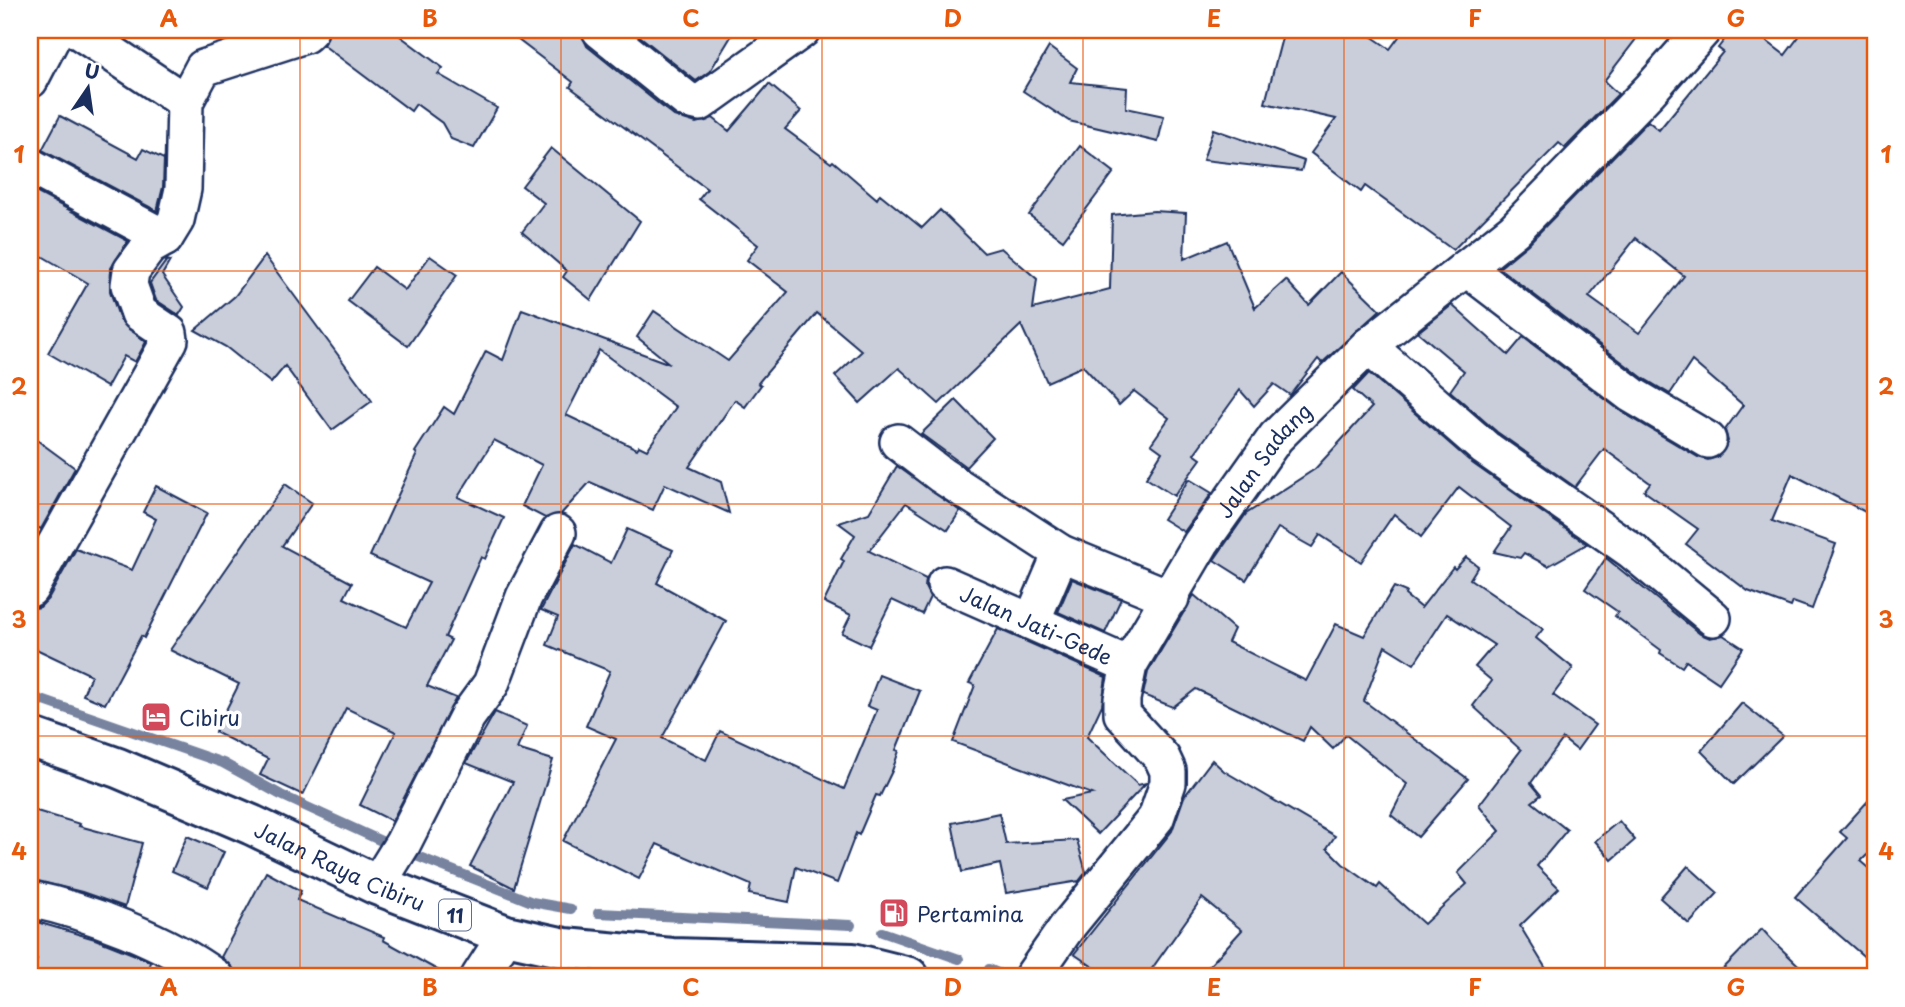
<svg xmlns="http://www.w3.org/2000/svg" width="1905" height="1007" font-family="'Playpen Sans',sans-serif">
<rect width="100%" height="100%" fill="#fff"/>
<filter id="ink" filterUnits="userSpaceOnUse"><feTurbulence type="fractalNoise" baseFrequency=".0143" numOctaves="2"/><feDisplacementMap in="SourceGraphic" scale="14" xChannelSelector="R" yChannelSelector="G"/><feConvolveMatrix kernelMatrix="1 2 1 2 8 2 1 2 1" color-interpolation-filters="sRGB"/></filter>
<g filter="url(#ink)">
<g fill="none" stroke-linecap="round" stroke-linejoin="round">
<g stroke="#77839f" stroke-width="10">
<path d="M30 696 223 763 281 795 390 845"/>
<path d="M409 853 532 902 571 909"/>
<path d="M598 913 851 925"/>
<path d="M882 932 959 959"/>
<path d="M989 969 1007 977"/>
</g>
</g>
<g fill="#caceda" stroke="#1b2f5e" stroke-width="2" fill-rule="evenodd">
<path d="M330 30H392L443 68 438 74 497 108 474 148 451 139 442 123 416 104 411 111 323 45Z"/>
<path d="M505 30H580L587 46 674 116 696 123 713 118 729 131 769 84 801 111 785 129 831 163 833 161 877 199 880 194 922 228 940 210 984 253 1001 248 1037 279 1033 309 1110 289 1112 215 1154 211 1186 213 1184 259 1227 241 1255 308 1286 280 1309 305 1341 272 1380 310 1322 363 1318 359 1290 395 1274 384 1254 406 1240 390 1194 454 1201 459 1174 496 1146 478 1162 452 1151 444 1169 418 1134 391 1119 405 1083 366 1047 382 1021 325 939 404 899 368 860 403 835 376 862 351 817 313 758 383 761 385 745 407 735 400 689 467 721 482 729 513 665 484 653 510 590 482 561 514 545 518 522 506 542 465 494 440 458 497 504 518 485 559 481 557 445 637 451 640 427 686 456 698 392 821 360 805 396 732 346 708 303 795 260 775 268 759 215 732 239 684 170 650 285 484 312 503 282 546 352 583 344 598 406 627 429 583 370 556 417 454 415 452 444 407 454 414 486 351 503 360 522 309 670 364 637 337 654 311 728 361 788 292 747 260 758 245 699 199 707 189 570 87 573 82ZM599 350 676 407 647 450 639 446 637 449 566 415Z"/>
<path d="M632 30H735L710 71 696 81Z"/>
<path d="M1284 30H1362L1390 49 1404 30H1643L1604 81 1618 94 1565 148 1559 143 1453 250 1365 186 1361 192 1311 153 1336 119 1265 103Z"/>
<path d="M1732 30H1752L1785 55 1804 30H1875V517L1792 474 1772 521 1836 544 1812 609 1793 602 1791 607 1748 591 1686 544 1698 529 1644 491 1650 483 1604 449 1575 487 1497 432 1450 391 1464 371 1418 332 1452 305 1508 355 1523 337 1622 412 1698 457 1708 460 1718 457 1728 441 1725 430 1743 405 1692 361 1670 394 1643 378 1499 268 1528 244 1648 121 1659 130 1723 52 1718 48ZM1636 238 1684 276 1639 333 1589 297Z"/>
<path d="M1049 47 1077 68 1070 82 1127 88 1126 108 1164 116 1158 142 1069 121 1023 91Z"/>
<path d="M60 116 138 158 143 149 164 159 163 187 157 211 42 150Z"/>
<path d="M1213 129 1304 161 1301 171 1203 160Z"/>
<path d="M1080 146 1114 172 1063 240 1029 215Z"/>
<path d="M551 148 640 221 591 300 563 277 567 271 522 232 544 203 522 186Z"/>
<path d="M30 189 128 241 111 268 110 291 120 320 146 342 135 362 124 356 107 387 48 353 88 283 30 249Z"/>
<path d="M265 256 372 401 332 430 285 366 271 383 226 347 195 330 235 296Z"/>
<path d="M430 256 457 275 408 346 348 301 374 267 405 290Z"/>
<path d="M167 260 170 261 162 275 184 307 179 315 156 300 150 283Z"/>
<path d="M1369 373 1472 463 1587 544 1548 566 1524 553 1520 558 1494 552 1511 527 1459 487 1421 537 1394 514 1361 562 1320 535 1312 547 1278 528 1246 580 1214 560 1246 514 1315 469 1372 407 1353 390Z"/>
<path d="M956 400 993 438 966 467 921 434Z"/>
<path d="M30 435 75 468 41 529 30 524Z"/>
<path d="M897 466 960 511 948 530 906 503 869 551 926 579 925 587 930 597 922 614 892 600 869 646 842 633 851 615 824 602 844 561 841 559 855 535 839 523 869 513Z"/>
<path d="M1189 479 1212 493 1184 532 1163 519Z"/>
<path d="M156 486 207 513 144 638 141 636 105 704 83 695 91 675 30 646V609L40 607 48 599 76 549 132 570 156 519 143 512Z"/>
<path d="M627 529 673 550 657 583 726 621 662 738 706 760 720 731 844 789 877 710 867 706 879 675 920 691 896 750 899 751 892 771 880 796 876 795 859 835 856 833 837 883 796 867 789 902 749 894 751 885 657 844 639 879 563 841 616 739 586 726 610 671 547 645 558 617 541 610 575 544 611 563Z"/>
<path d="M1466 557 1478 566 1470 579 1543 629 1536 638 1573 668 1553 695 1595 725 1577 750 1563 739 1531 783 1541 795 1532 802 1567 830 1537 866 1559 888 1520 926 1551 977H1199L1242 930 1202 898 1146 977H1108L1074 954 1172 831 1184 797 1212 760 1224 771 1335 836 1327 848 1343 864 1377 888 1380 884 1424 924 1467 884 1458 873 1500 831 1479 805 1521 750 1473 706 1492 681 1475 667 1494 645 1447 614 1414 664 1385 646 1364 701 1468 779 1418 837 1391 815 1407 784 1346 735 1333 749 1310 727 1303 741 1196 689 1173 707 1143 695 1148 672 1194 595 1234 629 1228 642 1306 681 1336 624 1364 636 1394 587 1406 592 1405 595 1421 608 1453 567 1455 569Z"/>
<path d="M1606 558 1700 634 1710 638 1723 635 1743 648 1719 683 1686 661 1682 667 1660 653 1661 650 1615 616 1618 612 1585 589Z"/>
<path d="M1072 579 1121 599 1105 633 1058 612Z"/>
<path d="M998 629 1106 677 1102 705 1087 737 1138 785 1146 783 1098 834 1062 800 1092 794 953 742 975 685 969 683Z"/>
<path d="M1742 703 1783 736 1734 784 1701 751Z"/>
<path d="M495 712 527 726 517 749 553 760 514 888 470 866 513 782 466 763Z"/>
<path d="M1875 793V863L1867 855 1861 861 1875 873V966L1795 897 1847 838 1840 832Z"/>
<path d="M30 809 80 824 79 826 142 843 125 907 82 892 30 879Z"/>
<path d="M999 813 1006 844 1077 840 1086 872 1079 881 1006 893 1000 864 962 872 952 823Z"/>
<path d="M1619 821 1635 840 1612 860 1595 841Z"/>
<path d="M187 836 224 852 208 887 172 871Z"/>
<path d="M1688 866 1718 893 1689 924 1660 898Z"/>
<path d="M266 872 301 891 297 900 384 937 383 940 450 977H235L233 968 221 957Z"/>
<path d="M30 920 95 939 143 958 150 962 146 977H112L76 969 74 977H33L37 959 30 957Z"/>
<path d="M1762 929 1773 941 1811 977H1715Z"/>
</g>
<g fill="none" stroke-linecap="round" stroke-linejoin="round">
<g stroke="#1b2f5e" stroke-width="40">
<g id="minor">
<path d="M77 30 185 102"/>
<path d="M600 30 687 100 700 103 802 30"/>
<path d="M30 80 56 30"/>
<path d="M30 166 165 238"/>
<path d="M1466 268 1632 395 1708 440"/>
<path d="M1368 346 1485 448 1632 551 1713 618"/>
<path d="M898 442 941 475 1061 553 1171 598"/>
<path id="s1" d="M945 584 1129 665"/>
<path d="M30 589 170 340 169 333 139 313 129 285 131 271 149 247 165 238 176 220 183 189 185 102 203 68 305 35 310 30"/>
<path d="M1032 621 1061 553"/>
<path d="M377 885 403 843 467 717 491 684 524 597 558 533"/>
<path d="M30 899C88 911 168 942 215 977"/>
<path d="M479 977 506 935"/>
<path id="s2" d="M1032 977 1067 927 1156 818 1168 783V771L1162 758 1122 714V699L1129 665 1201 543 1276 437 1368 346 1514 230 1650 90 1703 30"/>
</g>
</g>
<g stroke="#1b2f5e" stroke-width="44">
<g id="trunk">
<path id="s3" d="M30 737 118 768 252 825 377 885 506 935 565 948 672 958 853 963 909 977"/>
</g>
</g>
<use href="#minor" stroke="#fff" stroke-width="35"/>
<use href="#trunk" stroke="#fff" stroke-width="38"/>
</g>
</g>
<path fill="none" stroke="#e8590c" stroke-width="2" stroke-opacity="0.55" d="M300 30V977M561 30V977M822 30V977M1083 30V977M1344 30V977M1605 30V977M30 271H1875M30 504H1875M30 736H1875"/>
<defs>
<g id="hotel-square" transform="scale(1.575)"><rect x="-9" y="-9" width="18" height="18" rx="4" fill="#d1495b" stroke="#fff"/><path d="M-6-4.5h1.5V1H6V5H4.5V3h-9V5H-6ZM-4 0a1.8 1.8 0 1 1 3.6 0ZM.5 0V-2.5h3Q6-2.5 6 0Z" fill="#fff"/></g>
<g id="fuel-square" transform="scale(1.575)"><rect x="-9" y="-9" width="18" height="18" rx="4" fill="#d1495b" stroke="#fff"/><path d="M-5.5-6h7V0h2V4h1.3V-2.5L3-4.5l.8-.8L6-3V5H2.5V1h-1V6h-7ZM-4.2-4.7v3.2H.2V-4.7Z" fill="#fff"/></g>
</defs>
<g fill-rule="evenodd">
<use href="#hotel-square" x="156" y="717"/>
<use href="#fuel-square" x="894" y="913"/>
</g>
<g text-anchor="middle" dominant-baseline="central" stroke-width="7" stroke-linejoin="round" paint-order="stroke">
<rect fill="#fff" stroke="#5f6d8e" stroke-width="2" x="439" y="899.5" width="32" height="31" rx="5"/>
<g font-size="19" font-weight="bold" fill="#1b2f5e">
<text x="455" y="915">11</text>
</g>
<g font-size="21" fill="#1b2f5e" stroke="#fff">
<text stroke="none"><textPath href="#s2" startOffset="620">Jalan Sadang</textPath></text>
<text stroke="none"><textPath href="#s1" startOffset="100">Jalan Jati-Gede</textPath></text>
<text stroke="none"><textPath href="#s3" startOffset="336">Jalan Raya Cibiru</textPath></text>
</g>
<g font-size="21" fill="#1b2f5e" stroke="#fff" text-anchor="start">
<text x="179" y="717">Cibiru</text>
<text x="917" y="913">Pertamina</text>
</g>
</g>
<rect width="1905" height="1007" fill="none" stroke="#fff" stroke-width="77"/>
<g transform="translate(88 88) rotate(13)" stroke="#ffffff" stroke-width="5" paint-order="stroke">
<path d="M0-5L12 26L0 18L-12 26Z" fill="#1b2f5e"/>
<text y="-10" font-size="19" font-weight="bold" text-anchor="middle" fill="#1b2f5e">U</text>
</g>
<rect x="38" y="38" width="1829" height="930" fill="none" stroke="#e8590c" stroke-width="2.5"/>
<g font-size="23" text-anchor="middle" font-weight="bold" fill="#e8590c">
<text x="169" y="27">A</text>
<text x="430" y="27">B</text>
<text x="691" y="27">C</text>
<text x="953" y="27">D</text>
<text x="1214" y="27">E</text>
<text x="1475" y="27">F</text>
<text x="1736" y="27">G</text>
<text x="19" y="163">1</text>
<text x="1886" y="163">1</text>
<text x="19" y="395">2</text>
<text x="1886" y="395">2</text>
<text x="19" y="628">3</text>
<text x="1886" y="628">3</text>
<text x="19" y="860">4</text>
<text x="1886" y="860">4</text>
<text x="169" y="996">A</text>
<text x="430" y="996">B</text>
<text x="691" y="996">C</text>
<text x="953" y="996">D</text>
<text x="1214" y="996">E</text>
<text x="1475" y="996">F</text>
<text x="1736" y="996">G</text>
</g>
</svg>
